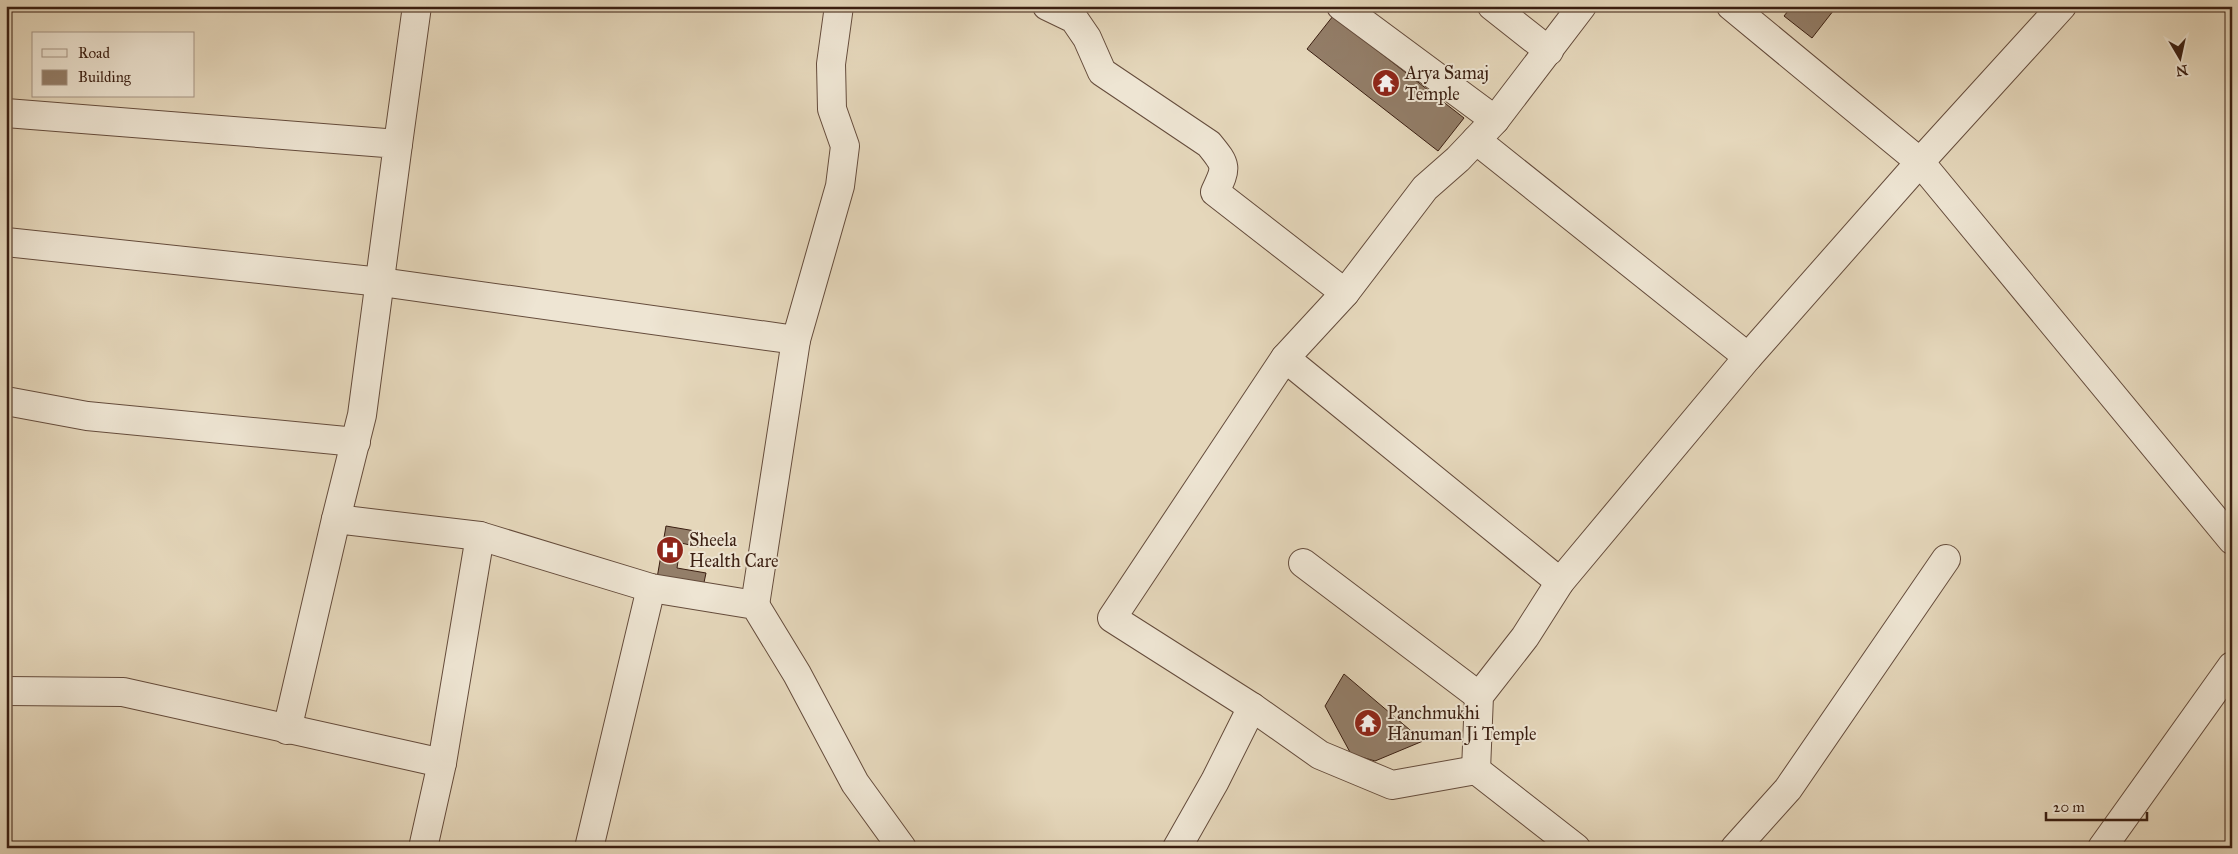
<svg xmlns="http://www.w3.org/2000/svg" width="2238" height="854" font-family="'IM FELL Great Primer',serif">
<rect width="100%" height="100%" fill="#e5d7bb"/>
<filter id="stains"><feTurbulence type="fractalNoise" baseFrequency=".004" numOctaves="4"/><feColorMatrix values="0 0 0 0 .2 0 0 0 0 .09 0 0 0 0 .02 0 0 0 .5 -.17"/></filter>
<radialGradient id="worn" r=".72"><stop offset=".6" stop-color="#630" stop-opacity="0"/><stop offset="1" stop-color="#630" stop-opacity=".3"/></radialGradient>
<g fill="#937e69" stroke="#3a1e11">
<path d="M1792 6H1837L1812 38 1784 16Z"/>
<path d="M1333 16 1464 118 1438 151 1307 49Z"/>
<path d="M666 526 701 532 699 547 681 543 677 568 706 573 702 592 656 584Z"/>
<path d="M1344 674 1423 741 1375 761 1351 754 1325 706Z"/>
</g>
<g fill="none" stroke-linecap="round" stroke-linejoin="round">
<g stroke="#654c3c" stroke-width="30">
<g id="minor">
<path d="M1047 6 1074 19 1087 38 1102 72 1209 144C1227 166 1227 167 1215 192L1345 293"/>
<path d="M1341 6 1495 120"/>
<path d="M1492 6 1549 51"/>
<path d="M1731 6 1920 162 2232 540"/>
<path d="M6 113 398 144 362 415 336 519"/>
<path d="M1476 140 1748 357"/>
<path d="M398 144 417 6"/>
<path d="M6 242 381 282 796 340"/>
<path d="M1285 358 1560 582"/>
<path d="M6 401 87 416 356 442"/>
<path d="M1303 563 1479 696"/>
<path d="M755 605 796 340 840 186 845 146 832 109 831 64 839 6"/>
<path d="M6 691 123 692 442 763"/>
<path d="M287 730 336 519 480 536 651 588 755 605 797 674 855 783 902 848"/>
<path d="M1476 770 1479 696 1525 637 1560 582 1748 357 1920 162 2062 6"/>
<path d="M423 848 442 763 480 536"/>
<path d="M589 848 651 588"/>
<path d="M1177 848 1215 781 1252 707"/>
<path d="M1576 848 1476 770 1392 785 1320 755 1252 707 1112 618 1285 358 1345 293 1425 188 1458 159 1495 120 1582 6"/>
<path d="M1735 848 1788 789 1946 559"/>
<path d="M2102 848 2232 666"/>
</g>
</g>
<use href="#minor" stroke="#eee5d3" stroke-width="28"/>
</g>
<defs>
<g id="temple-disc" transform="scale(1.4375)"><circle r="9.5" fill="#8f2418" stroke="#eee5d3"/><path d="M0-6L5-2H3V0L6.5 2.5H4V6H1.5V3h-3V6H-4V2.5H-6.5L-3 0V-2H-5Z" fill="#fff"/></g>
<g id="hospital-disc" transform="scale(1.4375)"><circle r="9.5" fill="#8f2418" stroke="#eee5d3"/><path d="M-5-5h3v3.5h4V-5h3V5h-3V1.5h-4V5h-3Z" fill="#fff"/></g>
</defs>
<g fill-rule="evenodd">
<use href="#temple-disc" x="1386" y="83"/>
<use href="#hospital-disc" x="670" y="550"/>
<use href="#temple-disc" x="1368" y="723"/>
</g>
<g text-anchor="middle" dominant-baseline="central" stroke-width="4" stroke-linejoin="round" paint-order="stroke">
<g font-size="18" fill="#3a1e11" stroke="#eee5d3" text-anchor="start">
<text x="1405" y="73">Arya Samaj<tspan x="1405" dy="21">Temple</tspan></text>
<text x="689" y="540">Sheela<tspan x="689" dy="21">Health Care</tspan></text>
<text x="1387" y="713">Panchmukhi<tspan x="1387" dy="21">Hanuman Ji Temple</tspan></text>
</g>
</g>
<rect width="2238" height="854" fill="none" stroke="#e5d7bb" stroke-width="25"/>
<rect x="8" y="8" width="2223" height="839" fill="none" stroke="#3a1e11" stroke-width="2.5"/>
<rect x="12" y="12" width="2213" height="829" fill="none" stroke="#3a1e11"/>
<rect x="32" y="32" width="162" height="65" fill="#eee5d3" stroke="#a69585"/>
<rect x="42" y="49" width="25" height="8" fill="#eee5d3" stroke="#a69585"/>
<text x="78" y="58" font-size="15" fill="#3a1e11">Road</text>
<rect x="42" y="70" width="25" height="15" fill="#937e69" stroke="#a69585"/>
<text x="78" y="82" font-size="15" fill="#3a1e11">Building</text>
<g transform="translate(2180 58) rotate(171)" stroke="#eee5d3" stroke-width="4" paint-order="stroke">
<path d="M0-4L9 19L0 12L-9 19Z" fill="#3a1e11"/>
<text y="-8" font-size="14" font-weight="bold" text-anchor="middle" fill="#3a1e11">N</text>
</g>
<path d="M2046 812v8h101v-8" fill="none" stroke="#3a1e11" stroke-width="2.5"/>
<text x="2053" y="812" font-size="15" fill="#3a1e11" stroke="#eee5d3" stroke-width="4" paint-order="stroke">20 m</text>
<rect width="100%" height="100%" filter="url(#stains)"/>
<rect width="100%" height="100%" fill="url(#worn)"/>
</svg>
